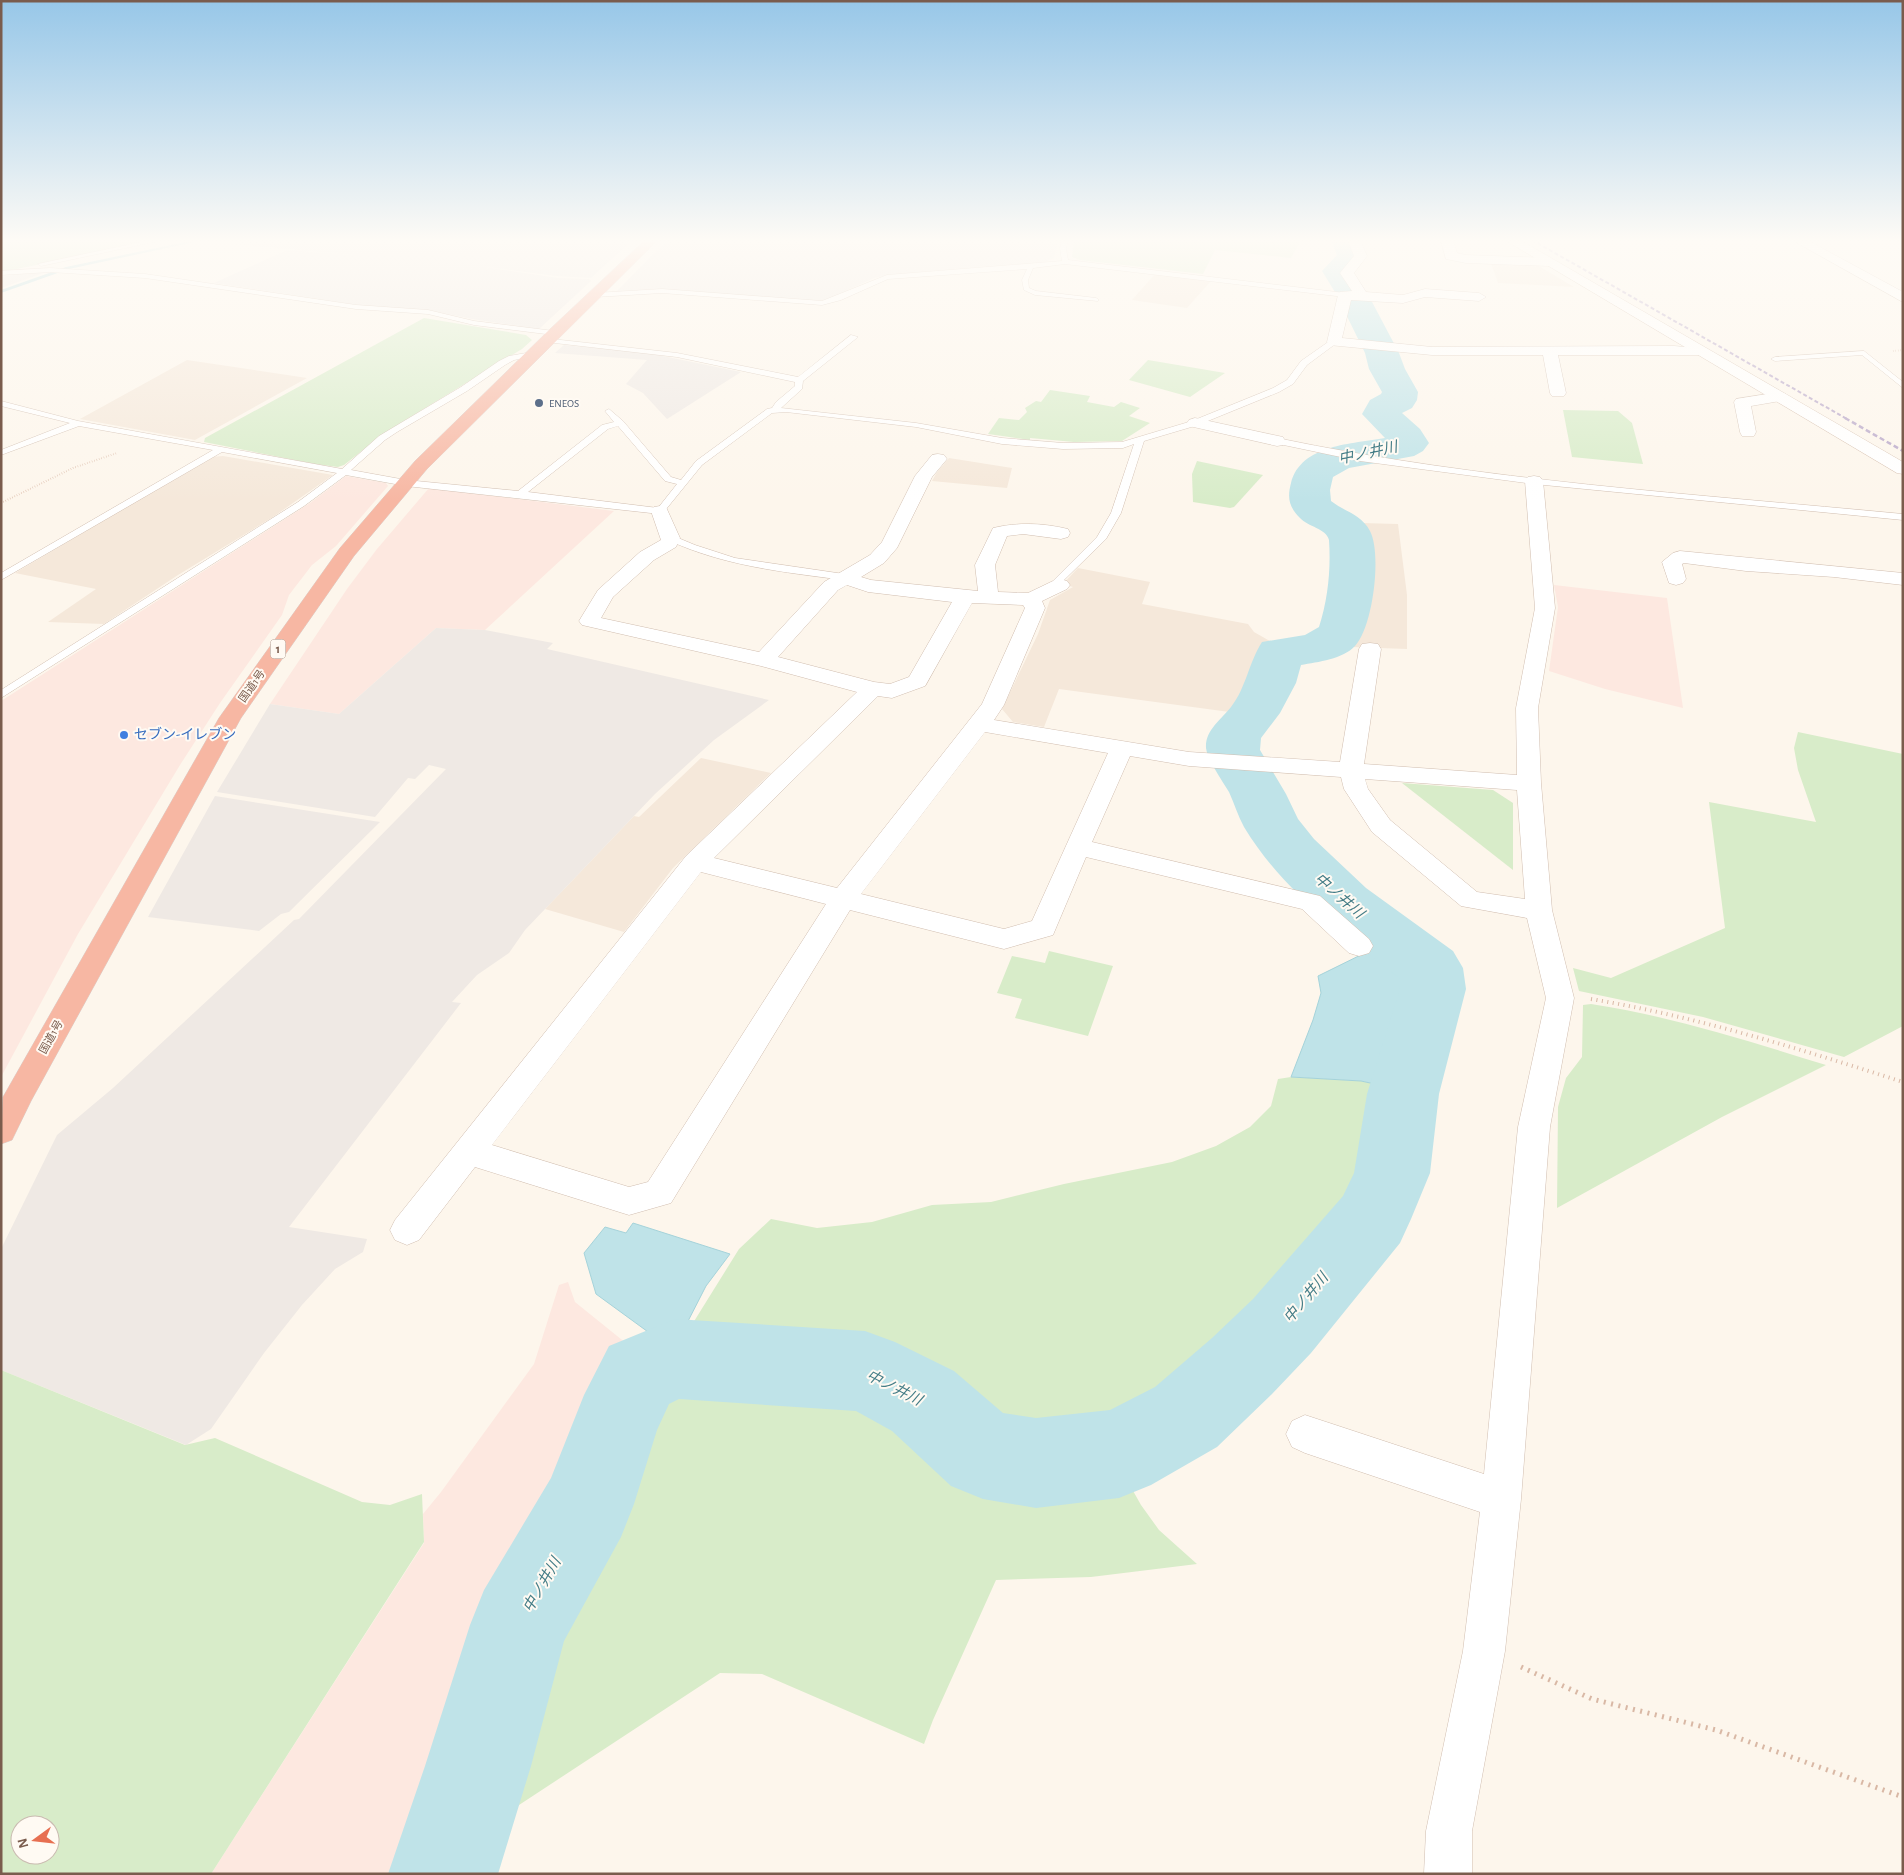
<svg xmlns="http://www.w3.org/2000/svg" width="1904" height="1875" font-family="'Alegreya Sans','Noto Sans JP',sans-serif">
<rect width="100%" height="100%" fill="#fdf6ec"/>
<g fill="#f5e8da">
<path d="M1490 261 1537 265 1574 287 1498 283Z"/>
<path d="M1155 274 1196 279 1211 281 1187 308 1132 300Z"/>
<path d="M187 360 307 378 195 440 80 419Z"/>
<path d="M223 456 333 475 273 517 178 575 104 624 48 622 96 589 15 573 211 457Z"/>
<path d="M949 458 1012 468 1007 488 932 481 937 472Z"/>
<path d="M1361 523 1398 524 1407 595V649L1352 647 1360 598 1362 537 1360 530 1354 526Z"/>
<path d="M1078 568 1150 582 1142 604 1248 624 1254 632 1277 645 1263 654 1253 688 1248 699 1237 713 1059 689 1044 727 1013 722 1002 709 1038 634 1050 600 1073 587 1063 584Z"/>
<path d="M701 758 771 773 673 868 624 932 545 909 634 816 639 817Z"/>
</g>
<g fill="#fde8e0">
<path d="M346 476 386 483 388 486 336 546 312 565 289 595 282 615 220 703 180 765 78 934 1 1077V701L310 503Z"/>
<path d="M429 488 614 511 485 630 436 628 339 714 270 704 347 589 377 549Z"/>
<path d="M1554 585 1667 598 1683 708 1605 689 1549 671 1558 607Z"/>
<path d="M568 1282 575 1302 632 1348 593 1421 584 1452 560 1502 531 1552 492 1631 447 1785 411 1874H211L424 1543 423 1514 441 1492 534 1364 559 1285Z"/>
</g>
<g fill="#efe9e4">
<path d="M264 240H632L591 278 556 276 479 266 558 278 589 279 591 281 539 329 472 319 428 310 358 305 214 283 287 250 355 255 233 244 236 242Z"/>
<path d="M667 240H1058L1054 258 1043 263 988 266 888 275 874 278 828 299 818 301 659 289 617 291Z"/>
<path d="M29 272H46L1 288V277Z"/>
<path d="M564 345 648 353 741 372 667 419 643 393 626 384 647 360 555 353Z"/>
<path d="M436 628 485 630 553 643 547 649 769 700 714 740 655 794 525 930 509 953 477 975 452 1002 461 1003 289 1227 367 1239 363 1252 335 1269 302 1305 264 1353 211 1429 186 1445 1 1370V1249L57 1135 113 1088 294 920 299 919 446 769 429 765 415 779 408 778 375 817 217 792 270 704 339 714Z"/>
<path d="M215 796 380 822 289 912 281 914 259 931 148 917Z"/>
</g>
<g fill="#d8ecc9" fill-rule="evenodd">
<path d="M1 240H164L1 272Z"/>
<path d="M1074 240H1301L1291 258 1215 250 1203 274 1080 260 1072 257Z"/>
<path d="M424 318 526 335 532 340 522 349 386 432 344 465 338 467 315 464 204 442 205 438Z"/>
<path d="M1148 360 1225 373 1190 397 1129 380Z"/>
<path d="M1050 390 1090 396 1087 402 1114 407 1121 402 1140 408 1129 416 1150 423 1122 441 1074 442 1030 438V440L988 434 999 418 1019 420 1027 412 1025 408 1036 401 1041 402Z"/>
<path d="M1563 410 1618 411 1632 423 1643 464 1572 457Z"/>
<path d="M1197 461 1263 475 1234 507 1230 508 1193 502 1192 474Z"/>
<path d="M1798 732 1903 754V1026L1844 1057 1703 1017 1579 991 1573 968 1611 978 1725 928 1709 802 1816 822 1798 770 1794 748Z"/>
<path d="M1402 783 1493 790 1513 803V870Z"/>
<path d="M1049 951 1113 966 1088 1036 1015 1018 1022 999 997 993 1012 956 1045 963Z"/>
<path d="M1591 1004C1671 1016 1748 1041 1826 1065L1722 1117 1557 1208 1558 1107 1566 1078 1582 1057 1583 1005Z"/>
<path d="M1291 1077 1361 1081 1384 1086 1376 1168 1342 1229 1269 1312 1165 1406 1115 1438 1026 1445 984 1434 961 1414 935 1386 865 1354 688 1340V1331L739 1249 771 1219 817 1228 872 1222 932 1205 991 1202 1064 1184 1172 1162 1216 1146 1250 1127 1271 1106 1278 1079Z"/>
<path d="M1 1370 185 1445 215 1438 362 1502 390 1505 422 1494 424 1542 211 1874H1ZM20 1825H50V1855H20Z"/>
<path d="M688 1370 838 1386 876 1393 914 1410 939 1445 970 1465 1015 1477 1066 1478 1123 1473 1141 1505 1159 1530 1197 1564 1091 1577 996 1580 933 1720 924 1744 762 1674 720 1673 484 1828 519 1676 545 1611 595 1524 638 1401 656 1381Z"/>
</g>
<g fill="#bfe3e8" stroke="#a5d3da">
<path d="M1383 944 1405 962 1413 972 1414 984 1395 1037 1384 1086 1361 1081 1291 1077 1313 1020 1321 993 1318 976Z"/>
<path d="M633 1223 730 1254 706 1286 685 1327 655 1337 596 1294 584 1253 605 1227 626 1233Z"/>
</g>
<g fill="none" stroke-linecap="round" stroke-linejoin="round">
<path fill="#a5d3da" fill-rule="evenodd" d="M195 240H204L69 269 1 293V290L66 267Z"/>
<path fill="#bfe3e8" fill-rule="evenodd" d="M1331 240H1359L1367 256 1353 272 1365 290 1363 292 1366 293 1371 300 1399 353 1405 369 1418 392 1417 400 1412 408 1402 413 1420 429 1429 443 1423 451 1414 456 1349 468 1333 477 1330 490 1331 501C1345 512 1361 514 1370 531 1382 554 1373 627 1355 646 1343 659 1318 662 1301 665L1296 683 1280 713 1261 738 1260 750 1286 794 1298 819 1314 839 1366 888 1453 951 1463 968 1466 989 1439 1094 1430 1173 1411 1219 1400 1243 1311 1353 1272 1394 1217 1447 1151 1485 1119 1498 1036 1508 983 1499 951 1486 892 1431 856 1411 679 1399 669 1404 657 1430 634 1504 621 1537 564 1641 531 1766 498 1874H388L425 1766 470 1625 484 1590 551 1478 584 1395 609 1346 675 1319 865 1331 895 1342 954 1371 1003 1413 1036 1418 1110 1410 1155 1387 1212 1338 1253 1299 1343 1196 1354 1173 1367 1094 1400 989 1399 978C1342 934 1282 890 1244 827 1238 816 1234 803 1229 792 1223 782 1207 759 1206 748 1205 730 1221 720 1231 707 1246 688 1249 662 1262 642L1305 635 1319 627C1328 599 1331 569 1329 540 1326 528 1308 527 1300 518 1289 507 1287 498 1291 483 1301 444 1353 444 1385 438L1362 414 1370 400 1381 394 1382 392 1369 369 1365 353 1339 300 1341 297H1338L1322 271 1337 255Z"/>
<g stroke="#d1beb0" stroke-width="1">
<g id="lane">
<path d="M151 240H163L41 266 38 264Z"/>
<path d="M1062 240H1068L1066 248 1068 260 1345 293 1348 295 1345 297 1065 264 1033 268 1028 280 1029 288 1036 291 1096 298 1098 299V301L1035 295 1024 290 1022 280 1027 269 888 279 841 300 822 305 662 293 595 297 592 295 595 293 662 289 822 301 887 275 1062 261 1060 248Z"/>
<path d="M50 268 145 274 356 305 428 310 474 321 554 331 558 333 554 335 474 325 428 314 356 309 145 278 50 272 1 275V271Z"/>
<path d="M851 335 858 337 803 381 802 389 781 408 916 423 1002 438 1063 443 1122 442 1192 421 1273 388 1287 380 1301 361 1331 340 1338 342 1307 365 1293 384 1279 392 1198 425 1144 441 1121 513 1106 539 1063 581 1065 585 1064 587H1056L1053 581 1097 537 1111 513 1134 444 1123 448 1063 449 1002 444 916 427 786 412 772 413 702 465 663 513 660 514 406 486 346 475 304 506 1 698V690L298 502 337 473 222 452 1 580V573L213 450 79 426 1 455V450L70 423 1 406V401L78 421 342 469 379 436 461 387 499 361 509 356 532 352 536 354 535 356 514 360 505 365 467 391 397 432 385 440 351 470 406 480 518 491 602 425 614 422 605 411 609 409 623 421 671 477 681 480 696 461 767 409 772 408 776 402 795 386V382L677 357 546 342 542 340 543 338 677 353 798 377ZM618 426 665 481 677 484 658 508 528 492 608 429Z"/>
<path d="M1864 351 1903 382V388L1862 355 1775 361 1771 359 1775 357Z"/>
<path d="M1277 438C1483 481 1694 494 1903 514V520L1534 484 1360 461 1274 443 1273 441Z"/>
<path d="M671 535 695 545 735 558 844 574 849 577 844 580C783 572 724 566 668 540V536Z"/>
</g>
</g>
<g stroke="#d1beb0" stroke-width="1">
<g id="street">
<path d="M1348 240H1360L1367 256 1354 273 1366 292 1403 295 1425 289 1479 293 1486 297 1479 301 1425 297 1403 303 1351 300 1342 338 1432 347 1674 346 1706 349 1708 352 1706 355H1558L1566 393 1564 396H1552L1550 393 1543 355H1432L1329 345 1327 342 1338 295 1340 292 1352 291 1340 273 1354 256Z"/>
<path d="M1441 240H1453L1457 253 1466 255 1549 258 1555 262 1549 266 1466 263 1446 259Z"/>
<path d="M1792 240H1807L1903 292V302Z"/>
<path d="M1780 392 1786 394 1788 397 1786 400 1751 406 1756 432 1754 436H1742L1740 432 1734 402 1736 399Z"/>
<path d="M1195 418 1283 437 1285 441 1283 445 1277 446 1189 426 1187 423 1189 420Z"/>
<path d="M938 454 944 455 947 459 932 477 897 548 884 563 861 577 871 580 978 591 975 565 993 528C1018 522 1043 523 1068 529L1070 533 1068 537 1061 539 1023 534 1007 536 995 565 998 592 1028 593 1053 581 1060 579 1067 581 1070 585 1067 589 1042 601 1045 608 1004 705 994 720 1189 752 1340 762 1359 649 1362 644 1370 643 1378 644 1381 649 1364 764 1517 775 1516 708 1535 608 1525 481 1528 477 1534 476 1540 477 1543 481 1555 608 1538 708 1541 783 1552 910 1574 998 1550 1127 1521 1499 1505 1651 1472 1831V1874H1424L1426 1831 1463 1651 1480 1512 1305 1453 1292 1447 1286 1434 1292 1421 1305 1415 1484 1474 1518 1127 1546 998 1527 918 1461 906 1372 832 1344 789 1341 777 1189 766 1130 756 1092 842 1320 896 1369 939 1373 946 1369 953 1359 956 1349 953 1302 909 1086 857 1053 935 1004 949 850 910 671 1203 629 1215 475 1167 419 1240 407 1245 395 1240 390 1230 395 1220 686 856 857 692 761 666 582 625 579 621 598 590 640 552 661 540 651 511 654 507 660 506 666 507 680 538 676 547 654 560 613 597 601 618 759 652 824 582 870 555 882 542 915 476 932 455ZM847 585 868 592 952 602 909 677 890 684 874 682 778 657 838 590ZM972 603 1023 605 1025 608 982 704 837 888 714 858 878 696 892 698 925 686ZM985 732 1108 753 1032 921 1004 929 861 894ZM1365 779 1517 790 1525 899 1477 892 1390 820 1368 789ZM701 872 826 904 648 1182 629 1187 492 1145Z"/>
<path d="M1680 551 1903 573V585L1834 577 1746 571 1684 563 1682 564 1686 579 1683 583 1676 585 1669 583 1662 562 1673 553Z"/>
</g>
</g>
<g stroke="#d6c0b0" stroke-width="1">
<path id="secondary" d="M1505 240H1520L1903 462V474L1897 473Z"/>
</g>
<g stroke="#dad1cd" stroke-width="1">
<path id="highway" d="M645 240H658L427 469 354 556 241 718 31 1101 12 1140 1 1144 3 1097 219 718 340 548 415 461 549 330Z"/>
</g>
<g stroke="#d9b8a5" stroke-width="2" stroke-dasharray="0.5 2" stroke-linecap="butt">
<path d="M1893 351 1903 350"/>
<path d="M1 503 73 468 117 453"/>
</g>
<path stroke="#d9b8a5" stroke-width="4" stroke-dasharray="1 4.5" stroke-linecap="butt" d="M1591 999C1698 1017 1800 1049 1903 1082"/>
<path stroke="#d9b8a5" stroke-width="5" stroke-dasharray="2 5.5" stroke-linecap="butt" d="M1521 1667 1592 1699 1716 1730 1903 1797"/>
<use href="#lane" fill="#fff" fill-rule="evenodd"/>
<use href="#street" fill="#fff" fill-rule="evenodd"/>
<use href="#secondary" fill="#fff" fill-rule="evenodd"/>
<use href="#highway" fill="#f7b7a3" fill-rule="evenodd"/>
<path stroke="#b9a8c9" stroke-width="2" stroke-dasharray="4 2.5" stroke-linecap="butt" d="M1532 240 1847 419"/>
<path stroke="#b9a8c9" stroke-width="2.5" stroke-dasharray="5 3" stroke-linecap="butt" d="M1845 418 1903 451"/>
</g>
<linearGradient id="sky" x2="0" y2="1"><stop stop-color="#97c7e8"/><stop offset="0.48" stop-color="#fefbf6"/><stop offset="1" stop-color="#fefbf6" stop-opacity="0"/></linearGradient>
<rect width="1904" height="502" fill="url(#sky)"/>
<circle fill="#5c6f8a" stroke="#fffaf3" stroke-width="2" cx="539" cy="403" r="5"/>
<circle fill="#3f7fe0" stroke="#fffaf3" stroke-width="2" cx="124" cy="735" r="5"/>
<g text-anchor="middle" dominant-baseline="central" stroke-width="4" stroke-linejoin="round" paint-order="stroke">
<g font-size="11" fill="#4e5e75" stroke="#fffaf3" text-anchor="start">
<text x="549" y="403">ENEOS</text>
</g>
<g font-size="11" fill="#7a5c4d" stroke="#fffaf3">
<text transform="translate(252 686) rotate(-55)">国道1号</text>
<text transform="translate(51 1037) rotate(-61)">国道1号</text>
</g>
<rect fill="#fffaf3" stroke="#a28b7f" stroke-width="1" x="270.5" y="639.5" width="15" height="19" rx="4"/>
<g font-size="12" font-weight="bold" fill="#7a5c4d">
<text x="278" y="649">1</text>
</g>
<g font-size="14" fill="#366cbe" stroke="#fffaf3" text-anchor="start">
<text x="134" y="735">セブン-イレブン</text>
</g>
<g font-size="15" font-style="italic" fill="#437c86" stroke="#fffaf3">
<text transform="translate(1368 453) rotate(-12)">中ノ井川</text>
<text transform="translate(1339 896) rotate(41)">中ノ井川</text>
<text transform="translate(1306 1298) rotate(-50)">中ノ井川</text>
<text transform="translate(894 1388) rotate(27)">中ノ井川</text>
<text transform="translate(542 1585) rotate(-60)">中ノ井川</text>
</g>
</g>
<rect width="1904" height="1875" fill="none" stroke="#7a5c4d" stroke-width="5"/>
<g transform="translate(35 1840) rotate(255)"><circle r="24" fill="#fffaf3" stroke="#cabbb1"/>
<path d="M0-4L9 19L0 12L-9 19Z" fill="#e76f51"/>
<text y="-8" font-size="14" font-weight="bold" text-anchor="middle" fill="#7a5c4d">N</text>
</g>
</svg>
